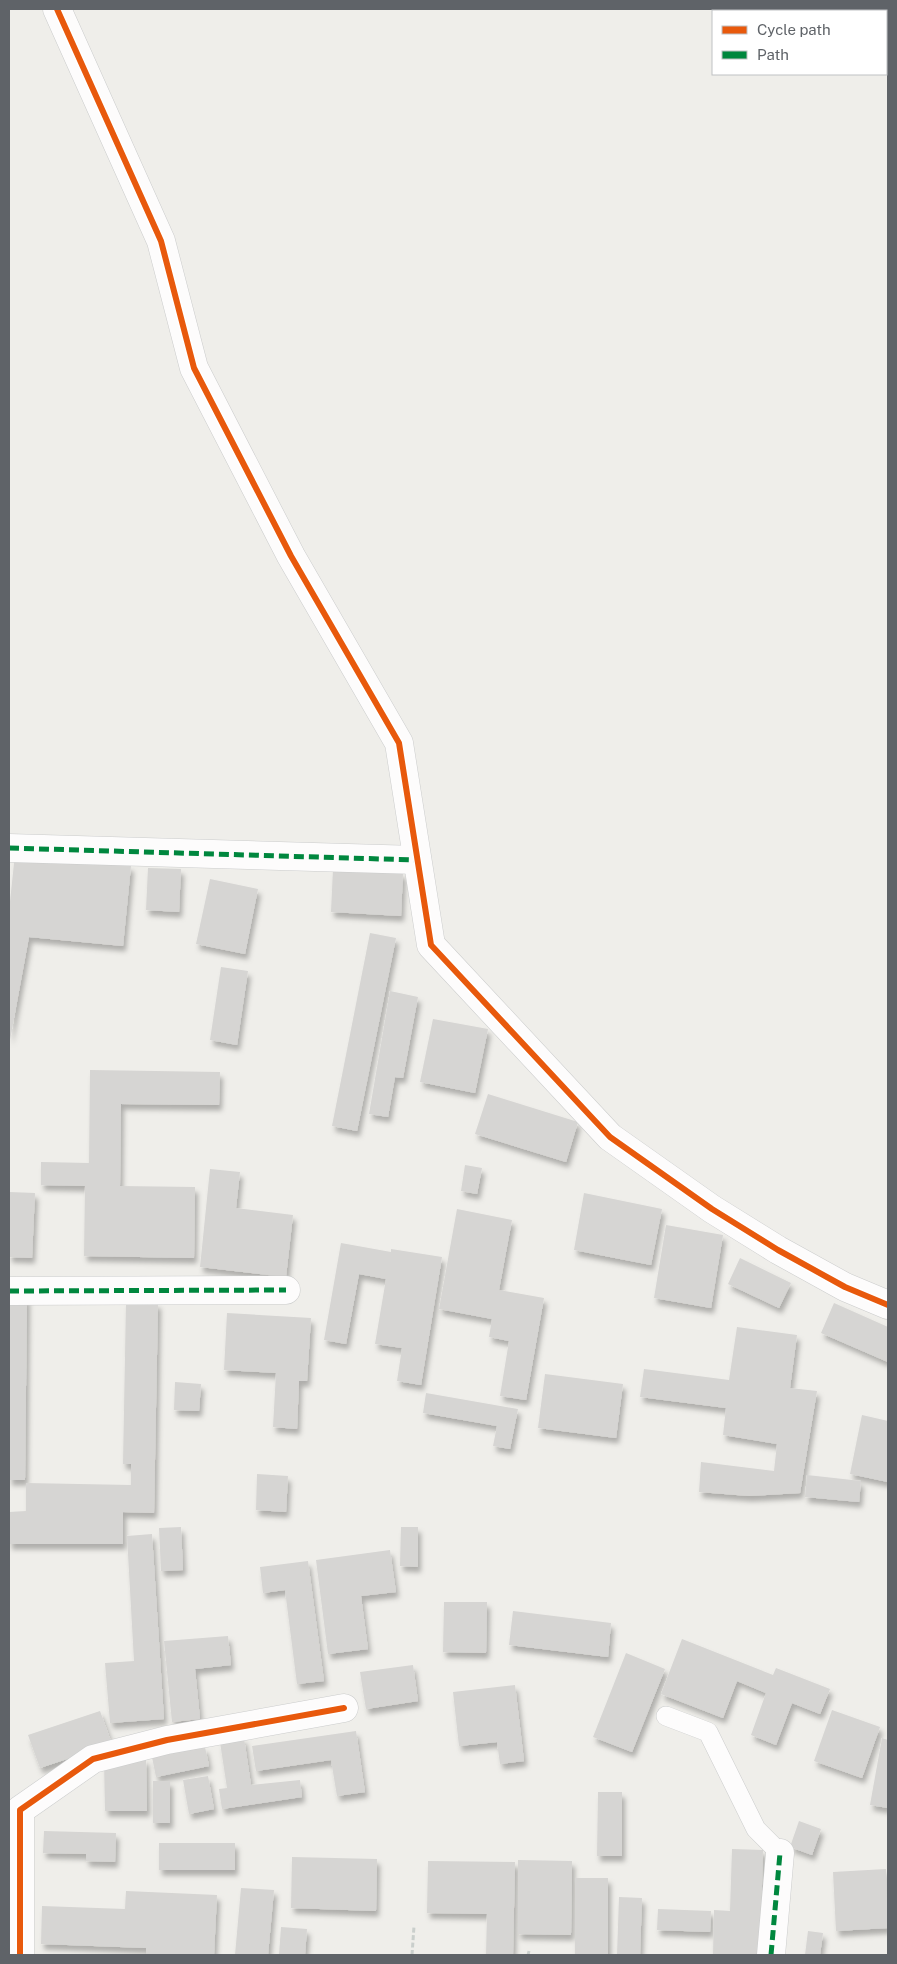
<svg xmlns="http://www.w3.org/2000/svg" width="897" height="1964" font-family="'Public Sans',sans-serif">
<defs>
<filter id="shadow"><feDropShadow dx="3" dy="5.5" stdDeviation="2.5" flood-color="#0004"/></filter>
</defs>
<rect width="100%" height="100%" fill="#efeeea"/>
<g fill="#d6d5d3" filter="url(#shadow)">
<path d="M15 854 131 866 123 946 29 937 10 1040 9 911Z"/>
<path d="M148 868 181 869 179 912 146 910Z"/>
<path d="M333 869 403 873 401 916 331 912Z"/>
<path d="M210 879 258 889 245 954 196 944Z"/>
<path d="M370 933 396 938 357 1131 332 1126Z"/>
<path d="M221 967 248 971 237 1045 210 1040Z"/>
<path d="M390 991 418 997 403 1078 395 1077 388 1117 369 1114Z"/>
<path d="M433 1019 488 1029 475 1093 420 1082Z"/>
<path d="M90 1070 220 1072 219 1105 121 1104 120 1186 195 1187 194 1258 84 1256 85 1186 41 1185V1162L89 1163Z"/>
<path d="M488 1094 578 1122 566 1162 475 1134Z"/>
<path d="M465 1165 482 1168 477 1194 461 1191Z"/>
<path d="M210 1169 240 1172 236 1208 293 1215 286 1277 200 1267Z"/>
<path d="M9 1192 35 1193 32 1258 9 1257Z"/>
<path d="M584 1193 662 1209 651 1265 574 1250Z"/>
<path d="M457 1209 512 1220 499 1290 544 1298 526 1400 500 1396 509 1341 489 1337 492 1319 439 1309Z"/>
<path d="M666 1225 723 1235 711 1308 654 1298Z"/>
<path d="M341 1243 391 1252V1249L442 1257 421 1385 397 1381 402 1348 375 1344 386 1279 359 1274 346 1344 324 1340Z"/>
<path d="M740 1258 791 1283 779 1308 728 1284Z"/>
<path d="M9 1297H27L25 1480H9Z"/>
<path d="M126 1302 158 1303 154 1513 123 1512V1544H9V1512L26 1511V1483L131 1485V1464H123Z"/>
<path d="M834 1303 888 1327V1362L821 1333Z"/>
<path d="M227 1313 311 1318 307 1381H299L297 1429 273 1427 276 1373 224 1370Z"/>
<path d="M737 1327 797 1335 790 1388 817 1391 800 1493 749 1496 699 1492 701 1462 774 1471 777 1444 723 1435 726 1408 640 1397 644 1369 729 1380Z"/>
<path d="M545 1374 623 1384 616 1438 538 1428Z"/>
<path d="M175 1382 201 1384 199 1411 174 1410Z"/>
<path d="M426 1393 518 1409 510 1449 493 1446 497 1426 423 1413Z"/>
<path d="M862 1415 888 1421V1482L850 1474Z"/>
<path d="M257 1474 288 1476 286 1512 256 1510Z"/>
<path d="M807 1475 861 1481 859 1502 805 1497Z"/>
<path d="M181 1527 183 1570 161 1571 159 1528Z"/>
<path d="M401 1527H418V1567L400 1566Z"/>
<path d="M152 1534 164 1719 110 1723 105 1663 134 1661 127 1536Z"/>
<path d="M390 1550 396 1592 361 1596 368 1649 328 1654 316 1560Z"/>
<path d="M308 1561 324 1681 297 1684 285 1590 263 1593 260 1567Z"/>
<path d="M444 1602H487L486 1653 443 1652Z"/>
<path d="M513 1611 611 1623 608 1657 509 1645Z"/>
<path d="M228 1636 231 1665 195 1669 200 1719 172 1722 164 1641Z"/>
<path d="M682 1639 773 1675 776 1668 830 1689 820 1714 792 1703 776 1745 751 1735 766 1693 737 1681 723 1718 661 1694Z"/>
<path d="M626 1653 665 1669 632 1752 593 1737Z"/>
<path d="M413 1665 418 1701 366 1709 360 1672Z"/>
<path d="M515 1685 524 1761 500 1764 497 1742 459 1746 453 1692Z"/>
<path d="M832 1710 880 1727 862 1778 814 1761Z"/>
<path d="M100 1711 112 1744 40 1768 28 1735Z"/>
<path d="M356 1731 365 1792 337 1796 331 1760 256 1771 252 1746Z"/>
<path d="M244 1738 251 1785 300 1780 302 1797 222 1809 219 1789 227 1788 220 1742Z"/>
<path d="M882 1738 888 1740V1808L870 1805Z"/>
<path d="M205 1747 209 1766 156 1777 152 1757Z"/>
<path d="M146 1759 147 1811H105L104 1760Z"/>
<path d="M208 1776 214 1809 189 1814 183 1780Z"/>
<rect x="153" y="1781" width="17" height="42"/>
<path d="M598 1792H622V1856H597Z"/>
<path d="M799 1821 821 1829 812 1855 790 1847Z"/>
<path d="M44 1831 116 1833 115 1862 86 1861V1854L43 1853Z"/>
<rect x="159" y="1843" width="76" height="27"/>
<path d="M732 1849 763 1850 760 1955H713L714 1910 730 1911Z"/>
<path d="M292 1857 377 1859 376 1911 291 1908Z"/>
<path d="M518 1860 572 1861 571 1935 518 1934Z"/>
<path d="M428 1861 515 1862 513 1955H486L487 1914 427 1913Z"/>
<path d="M886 1869 888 1928 836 1931 833 1872Z"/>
<rect x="575" y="1878" width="33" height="77"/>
<path d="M241 1888 274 1890 268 1955H235Z"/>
<path d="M126 1891 217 1895 214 1955H146V1948L41 1944 42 1906 125 1909Z"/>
<path d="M619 1897 642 1898 640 1955H617Z"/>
<path d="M658 1909 711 1911 710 1932 657 1930Z"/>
<path d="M281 1927 307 1929 305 1955H279Z"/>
<path d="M808 1931 823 1933 820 1955H805Z"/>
</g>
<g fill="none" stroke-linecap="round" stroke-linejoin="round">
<g stroke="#cbcccc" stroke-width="20">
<path id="service" d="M666 1716 708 1732 756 1829 780 1853"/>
</g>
<g stroke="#cbcccc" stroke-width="29">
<g id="minor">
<path d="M57 9 161 241 194 368 291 556 399 743 431 945 610 1137 712 1209 778 1250 845 1287 888 1305"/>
<path d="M9 848 417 860"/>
<path d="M9 1291 286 1290"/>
<path d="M20 1955V1810L93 1759 167 1740 344 1708"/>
<path d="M771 1955 780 1853"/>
</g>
</g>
<g stroke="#cacfcc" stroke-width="3" stroke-dasharray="5 2.5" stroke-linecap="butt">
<path d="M412 1955 414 1926"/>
<path d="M528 1955 529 1951"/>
</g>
<use href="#service" stroke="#fdfcfc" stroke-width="19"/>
<use href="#minor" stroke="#fdfcfc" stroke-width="28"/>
<g stroke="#00873e" stroke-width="5" stroke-dasharray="10 5" stroke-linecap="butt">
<path d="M9 848 417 860"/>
<path d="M9 1291 286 1290"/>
<path d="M771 1955 780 1853"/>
</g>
<g stroke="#fff" stroke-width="9">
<g id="cycleway">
<path d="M57 9 161 241 194 368 291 556 399 743 431 945 610 1137 712 1209 778 1250 845 1287 888 1305"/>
<path d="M20 1955V1810L93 1759 167 1740 344 1708"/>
</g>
</g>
<use href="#cycleway" stroke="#e8590c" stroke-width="6"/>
</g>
<rect width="897" height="1964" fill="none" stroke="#5f6368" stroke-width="20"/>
<rect x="712" y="10" width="175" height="65" fill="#ffffff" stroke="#bfc1c3"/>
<rect x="722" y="26" width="25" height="8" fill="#e8590c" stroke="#bfc1c3"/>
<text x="757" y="35" font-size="15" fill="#5f6368">Cycle path</text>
<rect x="722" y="51" width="25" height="8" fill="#00873e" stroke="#bfc1c3"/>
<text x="757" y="60" font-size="15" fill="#5f6368">Path</text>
</svg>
